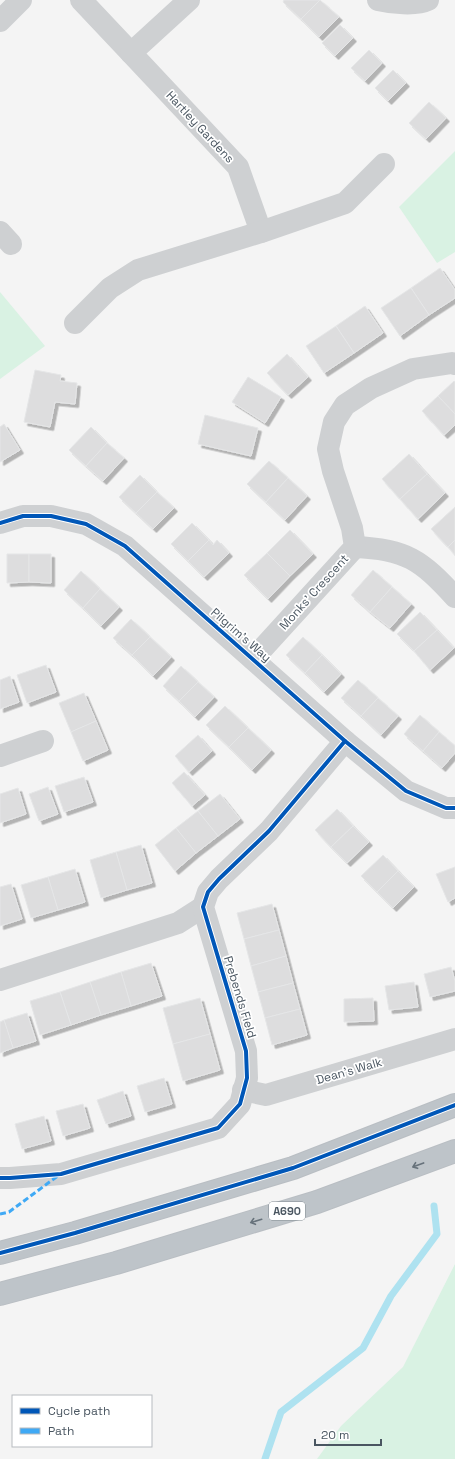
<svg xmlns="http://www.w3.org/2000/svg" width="455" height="1459" font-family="'Space Grotesk',sans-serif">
<defs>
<filter id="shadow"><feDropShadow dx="3.5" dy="3.5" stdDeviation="0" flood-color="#0004"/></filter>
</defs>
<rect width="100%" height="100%" fill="#f4f4f4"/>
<g fill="#d9f2e3">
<path d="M455 151V252L437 263 399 207Z"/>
<path d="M0 292 45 346 0 379Z"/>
<path d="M455 1264V1459H317L341 1426 403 1367Z"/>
</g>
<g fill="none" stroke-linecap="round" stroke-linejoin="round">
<path stroke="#aee2f0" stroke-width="7" d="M265 1459 281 1412 363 1348 391 1296 437 1234 434 1206"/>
</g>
<g fill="#ddddde" stroke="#e5e6e7" filter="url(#shadow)">
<path d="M284 0H320L301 19 283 2Z"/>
<path d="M320 0 339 17 319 37 301 19Z"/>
<path d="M340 25 353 38 335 56 322 43Z"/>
<path d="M369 50 382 63 365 81 351 68Z"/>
<path d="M393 70 406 83 388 101 375 88Z"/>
<path d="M429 102 446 118 426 139 409 123Z"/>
<path d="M440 268 455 290V298L429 315 411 288Z"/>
<path d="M411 288 429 315 400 336 381 308Z"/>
<path d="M365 306 383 333 354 353 336 326Z"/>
<path d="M336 326 354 353 324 373 306 346Z"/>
<path d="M287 354 308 377 288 395 267 373Z"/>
<path d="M35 370 61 375 60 381 77 383 75 404 55 402 50 427 24 422Z"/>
<path d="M248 377 281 397 265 423 232 402Z"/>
<path d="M454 381 455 382V414L438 396Z"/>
<path d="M438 396 455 414V425L444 435 422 411Z"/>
<path d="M205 415 258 428 251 456 198 444Z"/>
<path d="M4 424 20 450 0 462V427Z"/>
<path d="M91 427 107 443 86 466 69 450Z"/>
<path d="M107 443 124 458 103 481 86 466Z"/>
<path d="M409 454 427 474 400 499 382 479Z"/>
<path d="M269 461 288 478 266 502 247 484Z"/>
<path d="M427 474 445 493 418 519 400 499Z"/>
<path d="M140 475 157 492 136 513 119 497Z"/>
<path d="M288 478 307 496 285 520 266 502Z"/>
<path d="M157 492 174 508 153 529 136 513Z"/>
<path d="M455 507V540L448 547 431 529Z"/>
<path d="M192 523 209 540 188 561 171 544Z"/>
<path d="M290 530 313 554 290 576 267 553Z"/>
<path d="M209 540 213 545 217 540 229 553 204 577 188 561Z"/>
<path d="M455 540V555L448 547Z"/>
<path d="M267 553 290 576 268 599 244 575Z"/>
<path d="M7 554H29V582L7 583Z"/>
<path d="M29 554H51V583L29 582Z"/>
<path d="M373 570 392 587 370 612 351 595Z"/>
<path d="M81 571 100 589 83 608 64 590Z"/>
<path d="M392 587 411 604 390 628 370 612Z"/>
<path d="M100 589 119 607 101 626 83 608Z"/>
<path d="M420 612 437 630 414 651 397 634Z"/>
<path d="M131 619 150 637 132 655 113 638Z"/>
<path d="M437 630 454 648 430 670 414 651Z"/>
<path d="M150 637 171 657 153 676 132 655Z"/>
<path d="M303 637 322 655 305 673 286 655Z"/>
<path d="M322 655 341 674 324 692 305 673Z"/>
<path d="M46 665 56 692 27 703 17 675Z"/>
<path d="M181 666 198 682 179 701 163 686Z"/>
<path d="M10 676 19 702 0 709V680Z"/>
<path d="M358 680 378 698 361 716 341 698Z"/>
<path d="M198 682 214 697 195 717 179 701Z"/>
<path d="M84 693 96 721 71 732 59 703Z"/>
<path d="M378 698 398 716 381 735 361 716Z"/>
<path d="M225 706 248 728 229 747 206 725Z"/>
<path d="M420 715 439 732 423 751 404 734Z"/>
<path d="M96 721 108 750 83 761 71 732Z"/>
<path d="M248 728 271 750 252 770 229 747Z"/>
<path d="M439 732 455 746V753L442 768 423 751Z"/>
<path d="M198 735 212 751 189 772 175 756Z"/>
<path d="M184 772 205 795 192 806 172 783Z"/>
<path d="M84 777 93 802 64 812 55 786Z"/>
<path d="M48 787 58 814 39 821 29 794Z"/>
<path d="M18 788 26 814 0 823V794Z"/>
<path d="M220 794 240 819 218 836 198 811Z"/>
<path d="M337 809 353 826 331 847 315 830Z"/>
<path d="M198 811 218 836 196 853 176 828Z"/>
<path d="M353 826 369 842 347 863 331 847Z"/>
<path d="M176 828 196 853 175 871 155 845Z"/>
<path d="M141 845 152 883 127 890 116 852Z"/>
<path d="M116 852 127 890 101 898 90 860Z"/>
<path d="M383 855 398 871 377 892 361 876Z"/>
<path d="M455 867V898L448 902 436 874Z"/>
<path d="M75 869 85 902 58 910 48 877Z"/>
<path d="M398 871 414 887 393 908 377 892Z"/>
<path d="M48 877 58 910 31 918 21 885Z"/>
<path d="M11 884 22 919 0 926V887Z"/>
<path d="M272 904 279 930 244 939 237 913Z"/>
<path d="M279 930 286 956 251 966 244 939Z"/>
<path d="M286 956 293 983 258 992 251 966Z"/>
<path d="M151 963 162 996 131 1006 121 972Z"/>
<path d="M451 967 455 981V991L430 997 424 974Z"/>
<path d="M121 972 131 1006 101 1015 90 982Z"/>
<path d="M90 982 101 1015 71 1025 60 992Z"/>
<path d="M414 982 418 1007 389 1010 385 986Z"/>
<path d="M293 983 300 1009 265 1018 258 992Z"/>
<path d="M60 992 71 1025 40 1035 30 1001Z"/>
<path d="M200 998 210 1034 173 1044 163 1008Z"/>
<path d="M373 998 374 1021 344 1022V999Z"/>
<path d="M300 1009 307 1035 272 1045 265 1018Z"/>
<path d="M27 1013 36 1041 13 1048 4 1020Z"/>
<path d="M4 1020 13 1048 0 1053V1022Z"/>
<path d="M210 1034 220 1070 183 1081 173 1044Z"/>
<path d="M164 1078 172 1104 145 1112 137 1086Z"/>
<path d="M123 1091 131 1116 106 1124 97 1100Z"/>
<path d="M83 1104 90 1128 63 1136 56 1111Z"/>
<path d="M44 1116 51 1141 22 1149 15 1124Z"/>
</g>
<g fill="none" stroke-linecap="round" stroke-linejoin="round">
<g stroke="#b9bec3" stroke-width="24">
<g id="highway">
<path d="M0 1253 75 1233 293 1168 455 1105"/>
<path d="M0 1294 116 1263 317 1202 455 1151"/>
</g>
</g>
<g stroke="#ced0d2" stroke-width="22">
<path d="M81 0 131 53"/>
<path d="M189 0 131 53 238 167 261 232"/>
<path d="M378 0C391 3 416 6 428 0"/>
<path d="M0 21 21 0"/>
<path d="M0 232 11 244"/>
<path d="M75 323 110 288 138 270 261 232 345 203 384 164"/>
<path d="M0 523 23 516H51L86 524 125 546 345 741 406 791 446 808H455"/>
<path d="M355 547C406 549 421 560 455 597"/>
<path d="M253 659 355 547 352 528 333 471 328 449 334 422 345 405 371 388 413 369 452 363 455 364"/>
<path d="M0 756 43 741"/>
<path d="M0 980 178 923 203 907"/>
<path d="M243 1090 266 1095 455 1039"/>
<path d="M0 1178H10L61 1174 218 1128 240 1104 247 1078 246 1051 203 907 208 892 219 879 269 831 345 741"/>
</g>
<use href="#highway" stroke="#bec4c9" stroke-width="22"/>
<path stroke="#3fa9f5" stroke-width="3" stroke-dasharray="6 3" stroke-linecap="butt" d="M0 1214 9 1212 59 1175"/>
<g stroke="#fff" stroke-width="6">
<g id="cycleway">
<path d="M0 523 23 516H51L86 524 125 546 345 741 406 791 446 808H455"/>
<path d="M0 1178H10L61 1174 218 1128 240 1104 247 1078 246 1051 203 907 208 892 219 879 269 831 345 741"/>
<path d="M0 1253 75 1233 293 1168 455 1105"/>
</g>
</g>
<use href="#cycleway" stroke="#0057b8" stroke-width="4"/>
</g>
<defs><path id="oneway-shaft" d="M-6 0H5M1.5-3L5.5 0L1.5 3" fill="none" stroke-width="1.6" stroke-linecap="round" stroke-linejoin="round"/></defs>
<g stroke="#67727b">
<use href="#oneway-shaft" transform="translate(418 1165) rotate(160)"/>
<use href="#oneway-shaft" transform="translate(256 1221) rotate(163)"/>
</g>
<g text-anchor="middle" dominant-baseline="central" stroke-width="3.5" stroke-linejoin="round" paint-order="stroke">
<rect fill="#fff" stroke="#808990" stroke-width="1" x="269" y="1202" width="36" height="18" rx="3"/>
<g font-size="11" font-weight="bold" fill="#4a5661">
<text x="287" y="1211">A690</text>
</g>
<g font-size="12" fill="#4a5661" stroke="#fff">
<text transform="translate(200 127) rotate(47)">Hartley Gardens</text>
<text transform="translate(314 592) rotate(-48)">Monks' Crescent</text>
<text transform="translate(241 635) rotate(41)">Pilgrim's Way</text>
<text transform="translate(240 997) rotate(73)">Prebends Field</text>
<text transform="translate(349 1071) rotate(-16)">Dean's Walk</text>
</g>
</g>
<rect x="12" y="1395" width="140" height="52" fill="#ffffff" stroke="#b7bbc0"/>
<rect x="20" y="1408" width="20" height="6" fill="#0057b8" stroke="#b7bbc0"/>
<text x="48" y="1415" font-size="12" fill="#4a5661">Cycle path</text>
<rect x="20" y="1428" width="20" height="6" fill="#3fa9f5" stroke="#b7bbc0"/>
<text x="48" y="1435" font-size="12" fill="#4a5661">Path</text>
<path d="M315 1439v6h66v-6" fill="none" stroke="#4a5661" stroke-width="2"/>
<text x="321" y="1439" font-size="12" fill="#4a5661" stroke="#ffffff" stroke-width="3" paint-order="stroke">20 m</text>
</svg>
